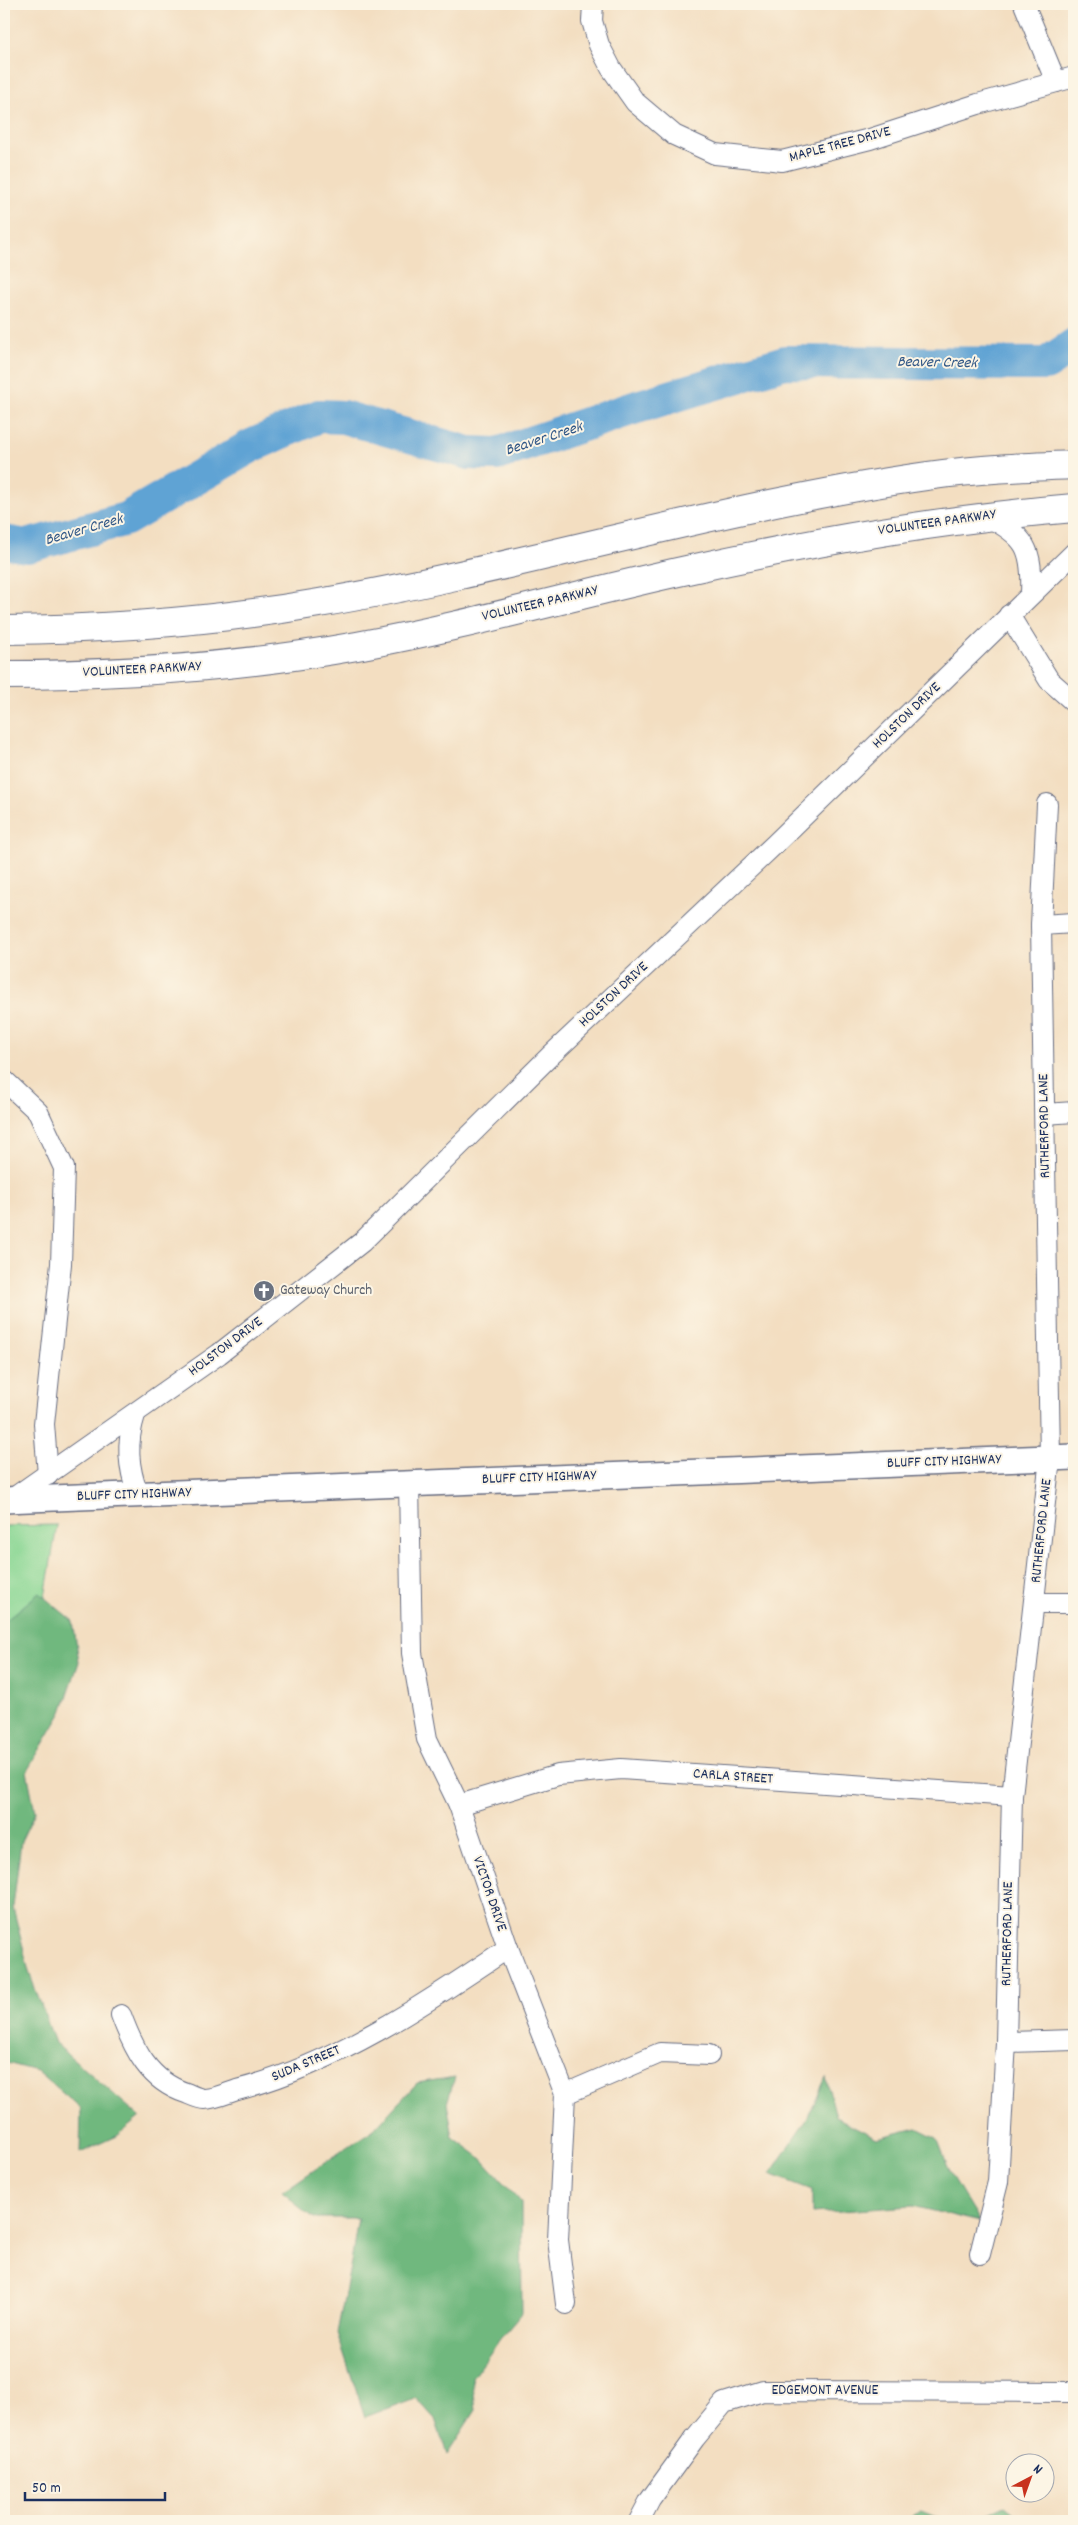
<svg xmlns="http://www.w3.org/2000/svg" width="1078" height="2525" font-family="Dekko,sans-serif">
<rect width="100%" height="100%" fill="#fcf5e5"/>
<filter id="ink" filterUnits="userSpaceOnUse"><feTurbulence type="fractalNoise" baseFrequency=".02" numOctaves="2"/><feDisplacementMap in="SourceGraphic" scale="10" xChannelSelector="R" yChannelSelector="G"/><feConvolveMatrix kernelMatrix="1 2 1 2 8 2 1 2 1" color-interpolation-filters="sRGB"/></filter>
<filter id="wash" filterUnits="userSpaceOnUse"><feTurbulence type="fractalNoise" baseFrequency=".0096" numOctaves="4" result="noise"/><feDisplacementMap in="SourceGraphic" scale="20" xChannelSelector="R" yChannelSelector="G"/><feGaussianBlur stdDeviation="1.12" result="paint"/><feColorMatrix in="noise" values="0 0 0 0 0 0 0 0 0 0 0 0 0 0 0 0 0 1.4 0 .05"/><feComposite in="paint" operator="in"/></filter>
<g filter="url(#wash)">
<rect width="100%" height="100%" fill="#f3dec1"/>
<path fill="#8bd794" stroke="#538379" d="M57 1525 4 1843V1526Z"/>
<g fill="#70b87e" stroke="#46746e">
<path d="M39 1593 73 1621 79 1662 62 1712 27 1771 35 1812 21 1841 13 1907 29 1972 55 2043 140 2117 117 2136 80 2153 81 2109 37 2071 7 2063 4 2065V1622Z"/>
<path d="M455 2077 447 2103 453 2137 480 2157 521 2202 522 2313 501 2338 472 2378 476 2409 447 2454 435 2419 416 2398 365 2417 337 2333 351 2262 358 2218H314L282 2192 374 2129 417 2083Z"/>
<path d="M826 2077 836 2117 877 2138 917 2128 937 2138 951 2174 980 2222 913 2206 812 2213V2190L770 2174 806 2121Z"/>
<path d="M1005 2507 1023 2521H974Z"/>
<path d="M921 2511 946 2521H901Z"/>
</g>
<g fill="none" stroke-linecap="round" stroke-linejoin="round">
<path stroke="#5ea3d4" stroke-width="34" d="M4 542 27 546 126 519 251 446 319 416 343 417 469 453 497 454 637 407 785 362 1046 364 1074 345"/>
</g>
</g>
<g filter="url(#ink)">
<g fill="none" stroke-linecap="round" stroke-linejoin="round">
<g stroke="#676c81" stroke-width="22">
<g id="minor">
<path d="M593 4 592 21 599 45 611 68 635 102 674 135 715 154 782 161 870 139 978 104 1074 77"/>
<path d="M1024 4 1056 82"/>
<path d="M986 516C1026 536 1033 549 1031 594"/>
<path d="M1009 615 1049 680 1074 702"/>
<path d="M1041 925 1074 923"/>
<path d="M4 1080 38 1112 64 1168 61 1264 44 1424 48 1475"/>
<path d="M1045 1114 1074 1112"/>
<path d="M135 1415C126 1443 128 1467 138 1494"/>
<path d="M409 1483 412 1653 427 1739 459 1805 508 1948 565 2094 558 2240 566 2304"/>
<path d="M12 1499 219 1354 362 1242 550 1056 775 844 1074 553"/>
<path d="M1034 1603H1074"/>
<path d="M459 1805 558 1775 621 1769 1012 1796"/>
<path d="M121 2015C134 2050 149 2081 186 2093 191 2095 199 2099 204 2099 214 2099 228 2093 237 2090 336 2064 424 2005 508 1948"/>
<path d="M1006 2042 1074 2040"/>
<path d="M565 2094 660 2053 709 2055"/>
<path d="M980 2254 998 2182 1006 2042 1012 1796 1050 1458 1041 925 1047 804"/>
<path d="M639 2521 650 2500 695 2438 724 2403 763 2391 1074 2392"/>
</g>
</g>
<g stroke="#676c81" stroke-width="28">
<path id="major" d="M4 1500 1074 1457"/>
</g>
<g stroke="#676c81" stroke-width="30">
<g id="highway">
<path d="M4 630C109 629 215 621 319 603 523 568 722 505 927 476 976 469 1025 467 1074 465"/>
<path d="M4 675C122 675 240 667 357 646 468 626 577 594 687 570 816 541 942 519 1074 508"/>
</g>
</g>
<use href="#minor" stroke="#fff" stroke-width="20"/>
<use href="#major" stroke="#fff" stroke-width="25"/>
<use href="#highway" stroke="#fff" stroke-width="28"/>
</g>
</g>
<defs>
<g id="church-disc" transform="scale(1.125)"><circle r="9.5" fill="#6b7280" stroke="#fcf5e5"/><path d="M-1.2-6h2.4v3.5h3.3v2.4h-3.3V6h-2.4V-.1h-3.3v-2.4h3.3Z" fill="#fff"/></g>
</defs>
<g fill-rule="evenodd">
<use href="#church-disc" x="264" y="1291"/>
</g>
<g text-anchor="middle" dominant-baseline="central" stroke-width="4" stroke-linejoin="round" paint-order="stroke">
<g font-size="15" fill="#1b2f5e" stroke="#fcf5e5">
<text transform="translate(840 145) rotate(-15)">MAPLE TREE DRIVE</text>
<text transform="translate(937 523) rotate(-8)">VOLUNTEER PARKWAY</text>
<text transform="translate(540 604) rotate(-13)">VOLUNTEER PARKWAY</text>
<text transform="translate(142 670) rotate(-3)">VOLUNTEER PARKWAY</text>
<text transform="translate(907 716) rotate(-44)">HOLSTON DRIVE</text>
<text transform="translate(614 995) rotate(-43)">HOLSTON DRIVE</text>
<text transform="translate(1045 1126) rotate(-91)">RUTHERFORD LANE</text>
<text transform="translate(226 1347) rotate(-37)">HOLSTON DRIVE</text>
<text transform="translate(944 1462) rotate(-2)">BLUFF CITY HIGHWAY</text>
<text transform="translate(539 1478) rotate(-2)">BLUFF CITY HIGHWAY</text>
<text transform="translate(134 1495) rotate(-2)">BLUFF CITY HIGHWAY</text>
<text transform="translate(1042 1531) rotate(-84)">RUTHERFORD LANE</text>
<text transform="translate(733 1777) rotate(4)">CARLA STREET</text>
<text transform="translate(489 1894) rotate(71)">VICTOR DRIVE</text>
<text transform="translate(1008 1934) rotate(-89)">RUTHERFORD LANE</text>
<text transform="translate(306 2064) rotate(-23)">SUDA STREET</text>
<text x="825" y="2391">EDGEMONT AVENUE</text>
</g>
<g font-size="15" fill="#5b616d" stroke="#fcf5e5" text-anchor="start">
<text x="280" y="1291">Gateway Church</text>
</g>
<g font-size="16" font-style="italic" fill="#325887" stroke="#fcf5e5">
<text transform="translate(937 363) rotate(1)">Beaver Creek</text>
<text transform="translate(544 439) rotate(-18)">Beaver Creek</text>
<text transform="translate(84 530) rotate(-16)">Beaver Creek</text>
</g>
</g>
<rect width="1078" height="2525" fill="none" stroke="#fcf5e5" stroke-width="20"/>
<g transform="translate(1030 2478) rotate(41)"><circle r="24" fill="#fcf5e5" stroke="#a2a6af"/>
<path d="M0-4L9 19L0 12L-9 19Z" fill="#c8321e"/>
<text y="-8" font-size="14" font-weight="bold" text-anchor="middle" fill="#1b2f5e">N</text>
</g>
<path d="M25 2492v8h140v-8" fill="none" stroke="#1b2f5e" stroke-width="2.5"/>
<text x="32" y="2492" font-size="15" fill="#1b2f5e" stroke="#fcf5e5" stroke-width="4" paint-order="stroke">50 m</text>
</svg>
